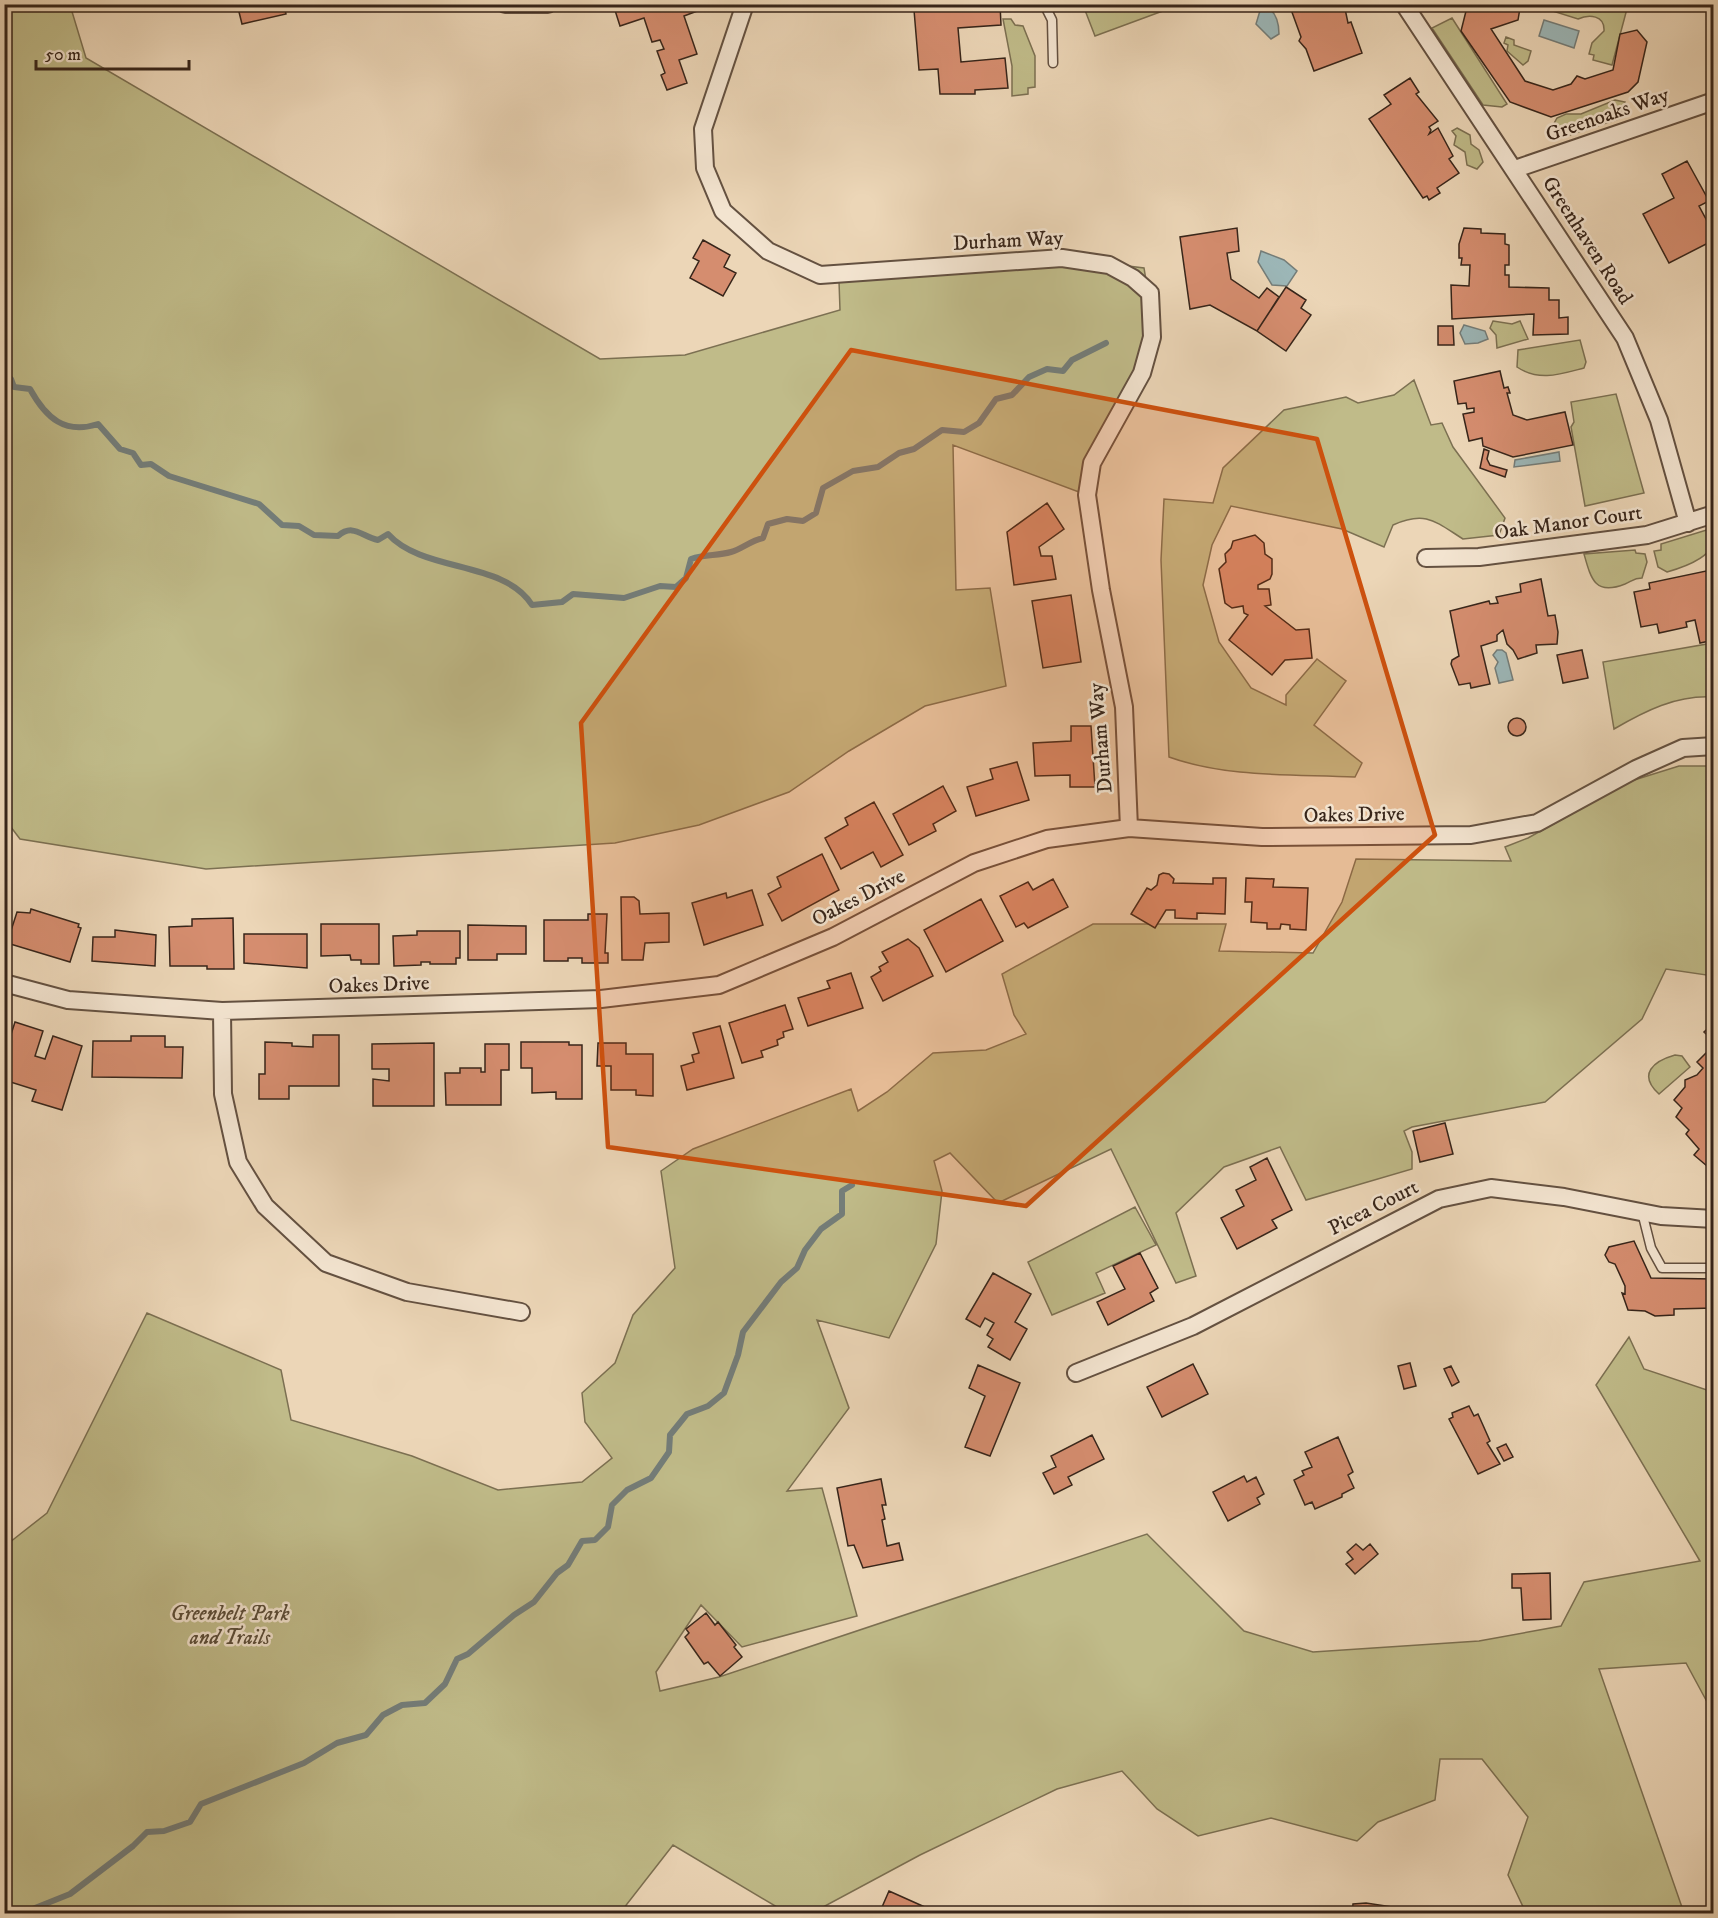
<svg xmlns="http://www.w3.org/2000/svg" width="1718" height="1918" font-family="'IM FELL DW Pica',serif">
<rect width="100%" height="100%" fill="#ecd6b7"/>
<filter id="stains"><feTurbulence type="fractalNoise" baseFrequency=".00333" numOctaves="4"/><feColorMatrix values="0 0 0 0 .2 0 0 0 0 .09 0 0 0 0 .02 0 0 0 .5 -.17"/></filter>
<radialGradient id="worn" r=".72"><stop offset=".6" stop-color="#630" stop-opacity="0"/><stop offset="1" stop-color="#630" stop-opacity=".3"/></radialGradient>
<path fill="#c0bb89" stroke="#7c7052" stroke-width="1.5" d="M1541 4 1628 5 1612 65 1593 60 1594 55 1589 54 1592 43 1604 31C1605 15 1589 14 1578 19L1540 7Z
M4 5H70L86 58 600 359 685 355 840 310 839 281 1062 258 1144 268 1151 311 1152 337 1087 495 953 445 956 590 990 588 1006 686 925 706 849 751 789 792 699 825 615 843 206 869 20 839 4 818Z
M1083 5H1179L1095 36Z
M1452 18 1507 104 1502 107 1483 105 1432 28Z
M1003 19H1011L1015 25 1023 26 1035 56V87L1028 88V94L1012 96V66Z
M1506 37 1514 40V45L1531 51 1528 61 1523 65 1507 51 1508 45 1504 43Z
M1615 100 1625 102 1619 119 1567 136 1552 127 1557 118 1566 114H1581Z
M1457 128 1470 135 1471 144 1479 150 1483 162 1477 169 1467 165 1465 152 1454 145 1456 136 1452 131Z
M1493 321 1512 324 1520 321 1528 339 1497 348 1496 335 1490 328Z
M1580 340 1586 362 1584 368C1561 374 1539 382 1517 367L1518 350Z
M1414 380 1431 425 1442 423 1453 447 1505 518 1499 535 1463 539C1436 522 1426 510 1393 525L1384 547 1342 529 1231 506 1212 545 1203 585 1219 642 1251 688 1286 705V695L1317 659 1346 681 1314 725 1362 763 1355 777C1294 774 1227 778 1169 757L1161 560 1164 499 1213 503 1223 468 1284 410 1346 397 1358 403 1394 395Z
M1616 394 1644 493 1585 506 1571 427 1574 422 1571 402Z
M1713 528C1713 533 1715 539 1713 543 1709 559 1681 568 1667 572L1658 567 1654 551 1661 550V544Z
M1635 550 1636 553 1645 554 1647 562 1642 578C1634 578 1632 581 1625 584 1595 596 1591 579 1584 554Z
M1713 643V697C1676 695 1645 711 1614 729L1603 662Z
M1679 766H1713V976L1666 969 1642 1019 1545 1102 1412 1127 1404 1131 1412 1152V1169L1306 1200 1280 1147 1224 1167 1176 1213 1196 1276 1176 1283 1111 1149 998 1203 950 1153 934 1161 942 1191 936 1244 889 1338 817 1320 849 1408 787 1491 822 1488 857 1616 742 1647 701 1605 656 1672 660 1691 719 1677 1147 1534 1244 1631 1313 1652 1479 1641 1561 1626 1584 1582 1700 1561 1596 1385 1629 1337 1644 1369 1710 1391V1489H1714L1713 1713 1686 1663 1599 1669 1684 1913H1526L1508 1875 1528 1817 1482 1759H1440L1435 1800 1378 1822 1357 1841 1271 1818 1198 1836 1157 1809 1122 1771 1057 1789 920 1855 812 1913H787L673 1845 620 1913 5 1914V1546L47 1513 147 1313 281 1370 291 1420 412 1456 498 1490 582 1482 612 1458 585 1422 582 1393 615 1363 633 1315 675 1268 661 1171 693 1149 851 1089 858 1111 887 1092 933 1053 986 1050 1026 1034 1014 1015 1002 974 1093 924H1226L1219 951 1313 953 1342 902 1356 859 1511 861 1505 847 1528 838 1631 781Z
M1675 1055 1682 1056 1690 1067 1659 1094C1637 1074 1654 1061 1675 1055Z
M1135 1207 1156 1245 1096 1273 1105 1293 1052 1315 1028 1262Z"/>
<path fill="#9cb7b8" stroke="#747d79" stroke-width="1.5" d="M1262 4C1274 9 1279 20 1279 34L1271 39 1256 24Z
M1544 20 1579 31 1574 48 1539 36Z
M1261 251 1284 260 1297 271 1287 286 1272 285 1258 262Z
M1464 325 1485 331 1488 339 1478 343 1465 344 1460 333Z
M1559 452 1560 461 1514 467 1515 460Z
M1497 650H1502L1506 653 1513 680 1499 683 1495 668 1498 662 1493 655Z"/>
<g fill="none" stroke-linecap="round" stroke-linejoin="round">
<path stroke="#747d79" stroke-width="6" d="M4 376 11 379 14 387 30 389C46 418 65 435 98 424L120 449 133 453 141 465 151 464 169 476 259 504 282 525 299 526 314 535 338 536C353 523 361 536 378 540L388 534C423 573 504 560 532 605L562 602 573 594 624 598 660 586 676 587 686 578 691 559C705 554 717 556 731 552 742 549 750 541 763 538L768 524 787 519 803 521 816 513 823 488 853 471 878 467 899 453 914 449 942 430 964 432 979 423 996 399 1012 395 1029 377 1047 369 1063 371 1072 360 1106 343
M20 1914 70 1894 133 1846 147 1832 164 1831 190 1822 201 1804 304 1763 337 1743 366 1735 383 1715 402 1705 425 1703 445 1684 457 1659 468 1654 514 1615 534 1602 557 1573 568 1565 582 1541 595 1540 608 1527 612 1505 627 1490 651 1478 669 1452 670 1435 687 1414 708 1406 724 1393 738 1355 743 1332 781 1282 797 1268 805 1250 821 1229 842 1214V1191L852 1185"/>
</g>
<path fill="#d58d6f" stroke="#37251a" stroke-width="1.5" d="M237 4H284L286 14 242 24Z
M613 4H698L700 10 684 16 697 54 679 60 687 83 667 90 661 75 665 73 657 51 664 49 660 40 652 42 644 18 620 26Z
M929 4H1000L1001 25 958 28 961 62 1005 58 1008 88 975 90V94H940L938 69 919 70 914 10 930 8Z
M1289 4H1344L1348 23 1351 22 1362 53 1314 71 1306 49 1299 41 1301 37Z
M1484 4H1516L1520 8 1518 20 1491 29 1525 81 1553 90 1571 84 1577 76 1585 79 1613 70 1620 34 1637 30 1647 42 1638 82 1628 92 1551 117 1510 102 1461 31 1466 11Z
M1410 78 1419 92 1416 94 1438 121 1429 127 1431 130 1429 134 1438 128 1453 156 1449 159 1459 173 1437 188 1440 193 1429 200 1427 196 1423 198 1369 119 1391 104 1384 95Z
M1687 161 1709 201 1699 206 1714 234V240L1669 263 1643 214 1674 198 1662 174Z
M1237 228 1239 251 1227 253 1231 279 1259 298 1267 288 1279 297 1257 331 1210 305 1190 309 1180 237Z
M1464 228 1481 229V233L1505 234V244L1509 245V265H1505V275H1509V287L1549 288V300H1559V318L1568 317V334L1533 335 1534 314 1452 319 1451 285 1469 286 1470 265H1461L1462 258H1459V244Z
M703 240 730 255 724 267 736 273 723 296 690 278 699 261 693 258Z
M1286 287 1306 300 1301 308 1311 315 1286 351 1257 331Z
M1438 326H1453L1454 345H1438Z
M1500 371 1504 388 1508 387 1510 393H1507L1513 415 1527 420 1565 412 1573 445 1513 457 1483 446 1482 438 1469 441 1463 414 1474 412V408L1467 409 1466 403 1458 404 1454 381Z
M1484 449 1489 451 1487 459 1490 465 1507 470 1505 477 1480 468Z
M1047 503 1064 529 1039 547 1041 556H1052L1056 579 1014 585 1007 532Z
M1255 535 1264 543 1265 554 1272 559V574L1270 579 1258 585V589H1269L1271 605 1265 606 1296 630 1309 629 1312 658 1285 660 1272 675 1229 640 1248 615 1244 613 1243 606 1232 608 1225 603 1219 569 1226 562 1225 554 1231 548 1233 541Z
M1706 571 1714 588V640L1700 643 1695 620 1686 622 1687 627 1659 633 1657 624 1641 627 1634 592 1650 589 1649 583Z
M1541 579 1548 616 1555 615 1558 632 1557 644 1536 645 1537 653 1518 659 1513 650 1507 644 1503 630 1497 635V641L1481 646 1490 684 1471 688 1470 683 1459 685 1451 664 1452 660 1459 656 1450 611 1489 601 1490 604 1498 603 1496 597 1521 592 1520 584Z
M1071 595 1081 662 1043 668 1032 601Z
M1582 650 1588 678 1563 683 1557 655Z
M1508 727a9 9 0 1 1 18 0a9 9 0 1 1-18 0Z
M1071 726H1091L1095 787H1070V775L1035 776 1033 743 1071 741Z
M1017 762 1029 800 976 816 967 787 993 779 990 769Z
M943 786 956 811 933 824 936 831 909 845 893 814Z
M874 802 903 855 881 867 873 852 841 869 825 838 848 825 845 818Z
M822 854 839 890 782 921 768 894 781 887 777 877Z
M1163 873 1169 874 1174 879 1173 883 1213 884V878H1226L1225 914 1197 913V919L1175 918V910H1166L1155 928 1131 914 1147 888 1151 890 1157 885 1159 875Z
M1246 878 1274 879 1273 887 1308 888 1306 930 1290 929V925L1281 924 1280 929H1267V923L1251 922 1252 902H1245Z
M1053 879 1068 907 1028 928 1024 923 1016 927 1000 896 1028 882 1033 890Z
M752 890 763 925 704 945 692 903 726 893 727 898Z
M621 897H634L639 901 640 914 669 913V942L645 943 643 960H622Z
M981 899 1003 941 946 972 924 930Z
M31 909 79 924 78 927 81 928 70 962 7 943 17 912 30 913Z
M588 914H607L605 953H608V963H582V958H568V961H544V920H588Z
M233 918 234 969H207V966H170L169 927 192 926V919Z
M321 924H379V964H361V960H351L350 955 321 956Z
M468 925 526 926V954H497V960H468Z
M115 930 156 935 155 966 92 961 93 937H115Z
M417 931H460V958H456V964H430V962H421V965L394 966 393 936 417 935Z
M244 934H307V968L244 963Z
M908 939 919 948 933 976 883 1001 871 977 881 971 879 967 888 962 882 952Z
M851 973 863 1008 808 1026 798 998 830 988 827 981Z
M785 1005 793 1029 783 1032 784 1037 777 1040 778 1045 761 1051 763 1057 742 1063 729 1023Z
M15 1022 43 1031 35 1056 45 1059 53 1036 82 1046 62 1110 32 1101 36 1090 4 1080V1067L10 1052 6 1050Z
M1714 1023V1041L1704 1032Z
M720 1026 734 1078 687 1090 681 1066 694 1062 692 1055 699 1053 693 1033Z
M313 1035H339V1086H289V1099H259V1074H265V1042L292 1043V1046L313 1047Z
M131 1036H165V1047H183L182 1078 92 1077 93 1041H131Z
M521 1042H569V1045H582V1099H556V1092L532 1093V1068H521Z
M434 1043V1106H373V1079L389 1081V1069H372V1044Z
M598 1043H626V1054H653V1096L636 1095V1090H611V1066H597Z
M485 1044H509V1070H501V1105H446L445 1073H460V1068H481V1072H485Z
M1714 1045V1172L1694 1155 1699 1149 1686 1134 1689 1130 1676 1117 1682 1108 1674 1100 1685 1087V1080L1697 1075 1703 1068 1697 1062Z
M1445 1123 1453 1154 1420 1162 1413 1131Z
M1267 1158 1292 1210 1272 1220 1277 1228 1237 1249 1221 1218 1244 1206 1236 1190 1256 1180 1250 1167Z
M1634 1241 1651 1278 1714 1279V1308L1674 1309V1315L1655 1316 1645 1311 1628 1310 1622 1293 1625 1294V1286L1615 1264 1609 1262 1605 1255 1609 1247Z
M1140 1253 1158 1288 1150 1293 1154 1301 1108 1325 1097 1302 1125 1289 1113 1266Z
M993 1273 1031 1294 1015 1322 1027 1329 1010 1360 988 1347 993 1339 987 1335 994 1323 985 1318 980 1327 966 1319Z
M1410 1363 1416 1386 1404 1389 1398 1366Z
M1193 1364 1208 1394 1162 1417 1147 1387Z
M978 1365 1020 1383 990 1456 965 1447 985 1396 969 1388Z
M1451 1366 1459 1382 1452 1386 1444 1369Z
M1469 1406 1474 1416 1478 1414 1490 1441 1487 1443 1500 1464 1478 1474 1449 1419 1453 1417 1452 1413Z
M1092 1435 1104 1459 1068 1477 1072 1485 1054 1494 1043 1473 1056 1467 1051 1456Z
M1338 1437 1353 1472 1348 1475 1354 1488 1342 1494V1497L1315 1509 1312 1502 1305 1505 1294 1480 1304 1475 1302 1471 1312 1467 1305 1452Z
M1506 1444 1513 1457 1504 1461 1497 1448Z
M1244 1476 1247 1482 1256 1477 1264 1494 1257 1498 1260 1504 1228 1521 1213 1492Z
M881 1479 886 1505H882L885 1519 882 1520 887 1546 899 1543 903 1560 863 1568 854 1545 848 1546 837 1488Z
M1356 1544 1363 1550 1370 1544 1378 1554 1355 1574 1346 1564 1353 1559 1347 1552Z
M1550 1573 1551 1619 1523 1620 1521 1588H1512V1574Z
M706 1613 715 1625 718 1622 736 1645 734 1647 742 1657 720 1676 708 1662 704 1664 685 1637 689 1633 686 1629Z
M889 1891 927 1908 925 1914H879Z
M1366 1903 1406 1909 1405 1914H1352L1353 1904Z"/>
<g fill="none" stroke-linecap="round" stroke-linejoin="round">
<defs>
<path id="lane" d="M1044 4 1052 20 1053 63
M1642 1212 1651 1248 1662 1268H1714"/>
<path id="street" d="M505 4H548
M745 4 703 129 705 168 723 211 768 251 820 275 1062 258 1109 265 1133 278 1150 293 1152 337 1142 373 1092 463 1087 495 1101 590 1124 707 1129 828
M1404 4 1625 338 1659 420 1688 523
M1515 169 1714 101
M1426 558 1479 557 1647 535 1714 514
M4 983 68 1000 222 1011 601 999 719 985 833 937 974 863 1047 839 1129 828 1262 837 1471 835 1537 823 1636 769 1683 748 1714 746
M222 1011 223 1094 238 1162 265 1206 326 1263 407 1292 521 1312
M1076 1373 1193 1326 1439 1199 1491 1188 1564 1197 1661 1216 1714 1219"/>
</defs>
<use href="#lane" stroke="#645141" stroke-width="11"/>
<use href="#street" stroke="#645141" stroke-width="20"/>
<use href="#lane" stroke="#f3e4d0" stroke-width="8"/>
<use href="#street" stroke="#f3e4d0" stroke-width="16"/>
</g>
<path fill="#cd510e" fill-opacity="0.2" stroke="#cd510e" stroke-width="4.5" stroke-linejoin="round" d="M851 350 1317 439 1435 835 1026 1206 608 1147 581 723Z"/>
<g text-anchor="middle" stroke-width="5" stroke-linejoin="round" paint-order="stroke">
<g font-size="21" fill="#37251a" stroke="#f3e4d0">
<text transform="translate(1607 114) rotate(-19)" y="7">Greenoaks Way</text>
<text transform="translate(1008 240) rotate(-3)" y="7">Durham Way</text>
<text transform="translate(1588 240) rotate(57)" y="7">Greenhaven Road</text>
<text transform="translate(1568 522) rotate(-8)" y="7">Oak Manor Court</text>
<text transform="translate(1100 738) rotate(-95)" y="7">Durham Way</text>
<text transform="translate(1354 814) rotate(-1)" y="7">Oakes Drive</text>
<text transform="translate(858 897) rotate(-27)" y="7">Oakes Drive</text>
<text transform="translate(379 984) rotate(-2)" y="7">Oakes Drive</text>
<text transform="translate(1373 1207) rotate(-27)" y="7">Picea Court</text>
</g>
<g font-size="21" font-style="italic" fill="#594a36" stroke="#f3e4d0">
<text x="230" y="1620">Greenbelt Park<tspan x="230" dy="24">and Trails</tspan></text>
</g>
</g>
<rect width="1718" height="1918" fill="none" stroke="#ecd6b7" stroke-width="24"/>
<rect x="6" y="6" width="1706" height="1906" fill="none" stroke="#37251a" stroke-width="3"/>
<rect x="12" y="12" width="1694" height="1894" fill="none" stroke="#37251a" stroke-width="1.5"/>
<path d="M36 60v9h153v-9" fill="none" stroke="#37251a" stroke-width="3"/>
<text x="45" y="60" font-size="18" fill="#37251a" stroke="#f3e4d0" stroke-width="4.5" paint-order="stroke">50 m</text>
<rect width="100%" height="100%" filter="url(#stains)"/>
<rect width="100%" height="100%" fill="url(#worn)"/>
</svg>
